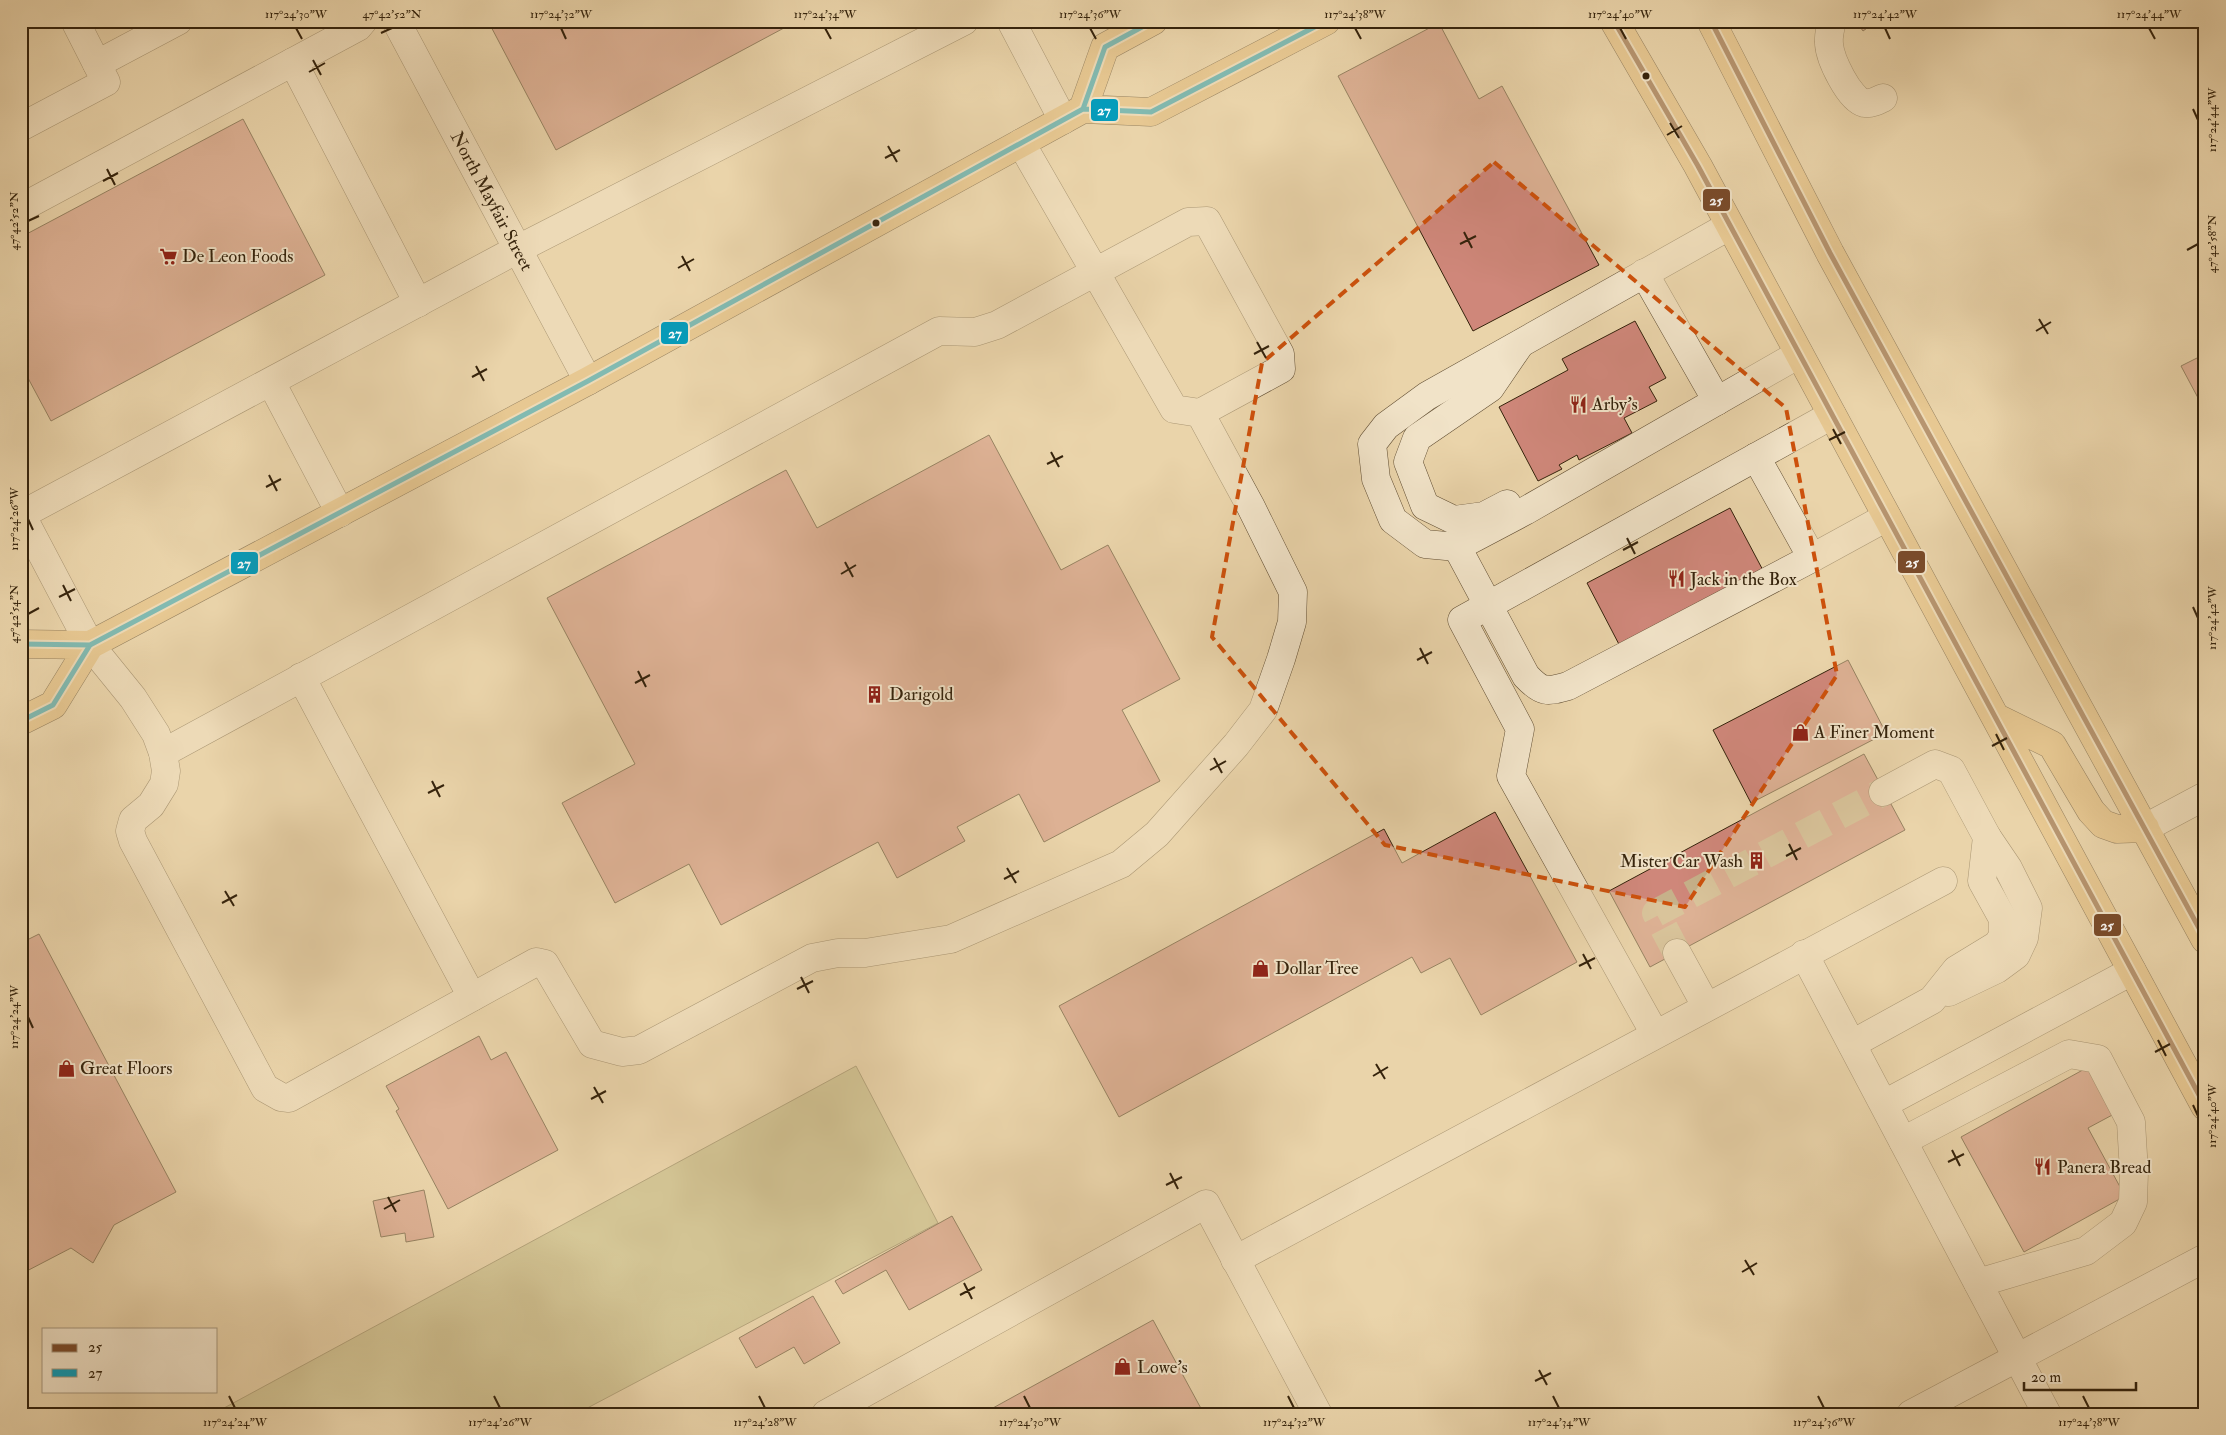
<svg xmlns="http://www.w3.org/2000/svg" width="2226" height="1435" font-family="'IM FELL Double Pica',serif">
<rect width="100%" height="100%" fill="#ead4aa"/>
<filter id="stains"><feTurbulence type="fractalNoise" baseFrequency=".004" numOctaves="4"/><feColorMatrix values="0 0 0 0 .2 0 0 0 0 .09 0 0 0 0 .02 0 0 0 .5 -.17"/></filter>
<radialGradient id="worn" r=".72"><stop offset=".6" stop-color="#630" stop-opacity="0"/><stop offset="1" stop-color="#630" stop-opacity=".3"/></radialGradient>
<path fill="#bebb84" stroke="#7a6f48" d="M856 1066 938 1223 576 1414H213Z"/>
<path fill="#cf877a" stroke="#35230c" d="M488 21H797L556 150Z
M1856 21H1877L1863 31Z
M1439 23 1479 99 1502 86 1599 265 1473 331 1338 76Z
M243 119 325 275 51 421 21 365V237Z
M1635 321 1666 378 1649 387 1657 401 1624 418 1632 433 1579 460 1577 455 1559 465 1562 469 1538 481 1499 407 1568 370 1562 359Z
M2205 354V411L2181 366Z
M989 435 1061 570 1108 545 1180 679 1122 710 1160 781 1044 842 1019 794 957 827 965 841 897 878 878 842 721 925 689 864 615 903 562 803 635 764 547 598 786 470 817 528Z
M1730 508 1766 576 1623 652 1587 583Z
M1848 660 1886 733 1751 803 1713 730Z
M1864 754 1905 830 1650 967 1609 891Z
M1495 812 1577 962 1481 1015 1450 958 1421 973 1412 957 1119 1117 1059 1006 1384 829 1402 863Z
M39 934 176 1192 114 1225 93 1263 71 1248 21 1274V943Z
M479 1036 491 1060 506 1052 558 1150 448 1209 396 1111 399 1109 386 1086Z
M2090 1066 2116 1113 2088 1128 2125 1196 2024 1252 1961 1137Z
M424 1190 434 1237 406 1242 405 1233 381 1237 373 1201Z
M952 1216 982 1270 909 1310 886 1270 843 1294 835 1281Z
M813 1296 840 1343 804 1364 794 1347 756 1368 739 1338Z
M1153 1320 1204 1414H982Z"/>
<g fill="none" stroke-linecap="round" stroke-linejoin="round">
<path stroke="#c6b18a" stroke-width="28" stroke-dasharray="28 14" stroke-linecap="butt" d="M1677 953 1656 913 1883 792"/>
<defs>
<g id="minor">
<path id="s1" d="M396 21 588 381"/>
<path d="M1011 21 1063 120"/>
<path d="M1832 21C1830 29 1828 37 1829 44 1830 59 1849 99 1864 103 1871 104 1877 101 1883 98"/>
<path d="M293 62 418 303"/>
<path d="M97 64 178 21"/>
<path d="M21 127 106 82 75 21"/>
<path d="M21 208 358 27 363 21"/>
<path d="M1729 226 1427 396 1386 426 1372 444 1376 479 1393 520 1425 544 1457 547 1525 511 1799 354"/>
<path d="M1644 273 1717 401"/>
<path d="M271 382 340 513"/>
<path d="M1756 457 1812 558 1887 517"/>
<path d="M1507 504 1484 516 1454 520 1425 506 1408 462 1417 438 1490 388 1518 347"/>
<path d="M21 514 90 645 133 698 156 734 163 753 166 771 164 784 151 805 133 820 130 831 133 841 265 1088 281 1097 289 1098 536 962 545 964 592 1044 622 1052 639 1050 812 958 838 953H865L951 939 1121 864 1157 834 1236 745 1263 710 1281 659 1292 622 1293 592 1251 507 1200 413"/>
<path d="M21 515 518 249 964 21"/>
<path d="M1457 547 1526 676C1542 693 1547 692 1568 686L1812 558"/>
<path d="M301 677 472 997"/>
<path d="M163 753 939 331 975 332 997 325 1188 222 1207 221 1280 354 1281 369 1200 413 1174 409C1123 320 1072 231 1021 143"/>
<path d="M2145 828 2205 796"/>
<path d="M1677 953 1706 1006"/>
<path d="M1804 954 2047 1414"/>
<path d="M1949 992 1997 969 2016 955 2024 938 2028 908 2008 868 1987 837"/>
<path d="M1655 1034 1511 776 1520 729 1462 620 1832 415"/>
<path d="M1852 1044 1932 1000 1956 970 1997 945 2003 936V919L1982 881 1987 837 1951 770 1935 764 1883 792"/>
<path d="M1884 1104 2132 971"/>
<path d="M1903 1141 2069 1054 2098 1059 2131 1122 2134 1172 2133 1202 2123 1223 2086 1251 1978 1283"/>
<path d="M1235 1260 1943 881"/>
<path d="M826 1414 1206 1204 1318 1414"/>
<path d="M1911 1414 2205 1258"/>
</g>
<path id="major" d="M1614 21 1698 166 2205 1106
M1711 21 1830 253 2205 939
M1083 109 1105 47 1153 21
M21 644 90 645 588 381 1083 109 1151 112 1326 21
M1997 718 2052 745 2091 811 2103 824 2117 829 2145 828
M21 721 53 705 90 645"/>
</defs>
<use href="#minor" stroke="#624f34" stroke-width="29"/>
<use href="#major" stroke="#35230c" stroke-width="29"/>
<use href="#minor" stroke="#f1e3c8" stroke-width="28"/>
<use href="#major" stroke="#e5ba75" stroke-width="28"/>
<defs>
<path id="bus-1" d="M1614 21 1698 166 2205 1106
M1711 21 1830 253 2205 939"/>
<path id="bus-2" d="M1083 109 1105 47 1153 21
M21 644 90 645 588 381 1083 109 1151 112 1326 21
M21 721 53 705 90 645"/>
</defs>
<use href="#bus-1" stroke="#f1e3c8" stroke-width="9"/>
<use href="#bus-2" stroke="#f1e3c8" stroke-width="9"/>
<use href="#bus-1" stroke="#7a4b2a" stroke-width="5"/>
<use href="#bus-2" stroke="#059cbb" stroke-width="5"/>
</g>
<path d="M0 0H2226V1435H0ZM1494 162 1786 408 1837 675 1685 907 1385 845 1212 637 1262 363Z" fill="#ead4aa" fill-opacity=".55" fill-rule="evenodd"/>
<path fill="none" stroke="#cd510c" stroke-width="4" stroke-dasharray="10 6" stroke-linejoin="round" d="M1494 162 1786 408 1837 675 1685 907 1385 845 1212 637 1262 363Z"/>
<path fill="none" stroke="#35230c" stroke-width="2" d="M296 28 302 39M561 28 566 39M825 28 831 39M1090 28 1096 39M1355 28 1361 39M1620 28 1626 39M1885 28 1890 39M2149 28 2155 39M381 33 392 28M313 60 321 75M309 72 325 63M2193 109 2198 120M1670 123 1679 138M1667 135 1682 126M888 146 897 162M885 158 900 150M107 169 115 185M103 181 118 173M28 221 39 216M1464 232 1472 248M1460 244 1476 236M2187 250 2198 244M682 256 690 271M678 268 694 259M2039 319 2048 334M2036 331 2051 322M1257 342 1266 358M1254 354 1269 346M476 366 484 381M472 377 487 369M1833 429 1841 444M1829 440 1845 432M1051 452 1059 467M1047 464 1063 456M269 475 277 491M266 487 281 479M28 519 33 530M1627 538 1635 554M1623 550 1638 542M845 562 853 577M841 574 856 565M63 585 71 601M59 597 75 589M2193 607 2198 618M28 614 39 608M1420 648 1428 664M1417 660 1432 652M638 671 646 687M635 683 650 675M1996 734 2004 750M1992 746 2007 738M1214 758 1222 773M1210 770 1226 761M432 781 440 797M428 793 444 785M1789 844 1797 860M1786 856 1801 848M1007 868 1016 883M1004 879 1019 871M225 891 234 906M222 903 237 895M1583 954 1591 969M1579 966 1595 958M801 977 809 993M797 989 813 981M28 1017 33 1028M2158 1040 2166 1056M2155 1052 2170 1044M1376 1064 1385 1079M1373 1076 1388 1067M594 1087 603 1103M591 1099 606 1091M2193 1105 2198 1116M1952 1150 1960 1166M1948 1162 1964 1154M1170 1173 1178 1189M1166 1185 1182 1177M388 1197 396 1212M384 1209 400 1200M1745 1260 1754 1275M1742 1272 1757 1263M964 1283 972 1299M960 1295 975 1287M1539 1370 1547 1385M1535 1381 1551 1373M229 1396 235 1408M494 1396 500 1408M759 1396 765 1408M1024 1396 1030 1408M1288 1396 1294 1408M1553 1396 1559 1408M1818 1396 1824 1408M2083 1396 2089 1408"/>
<defs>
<symbol id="supermarket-bare" viewBox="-9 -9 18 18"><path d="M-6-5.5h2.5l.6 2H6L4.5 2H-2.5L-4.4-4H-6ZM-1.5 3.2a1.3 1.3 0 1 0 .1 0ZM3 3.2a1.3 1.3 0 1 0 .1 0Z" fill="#8f2418" stroke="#f1e3c8" stroke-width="2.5" paint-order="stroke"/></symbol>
<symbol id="restaurant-bare" viewBox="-9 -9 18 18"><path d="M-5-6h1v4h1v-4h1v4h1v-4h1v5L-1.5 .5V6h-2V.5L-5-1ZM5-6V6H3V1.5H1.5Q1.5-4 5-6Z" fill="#8f2418" stroke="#f1e3c8" stroke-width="2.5" paint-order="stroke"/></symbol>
<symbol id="building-bare" viewBox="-9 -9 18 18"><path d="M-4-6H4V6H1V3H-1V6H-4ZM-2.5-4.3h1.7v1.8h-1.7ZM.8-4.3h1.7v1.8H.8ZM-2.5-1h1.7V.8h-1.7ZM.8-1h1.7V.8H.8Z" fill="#8f2418" stroke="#f1e3c8" stroke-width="2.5" paint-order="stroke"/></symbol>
<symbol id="shop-bare" viewBox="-9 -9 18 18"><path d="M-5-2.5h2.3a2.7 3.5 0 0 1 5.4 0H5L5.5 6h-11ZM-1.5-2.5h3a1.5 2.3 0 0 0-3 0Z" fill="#8f2418" stroke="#f1e3c8" stroke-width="2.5" paint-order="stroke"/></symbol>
</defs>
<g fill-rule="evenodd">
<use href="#supermarket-bare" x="156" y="244" width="25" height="25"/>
<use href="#restaurant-bare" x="1566" y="392" width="25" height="25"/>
<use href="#restaurant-bare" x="1664" y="566" width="25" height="25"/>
<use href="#building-bare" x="862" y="682" width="25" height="25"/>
<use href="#shop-bare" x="1788" y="720" width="25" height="25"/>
<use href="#building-bare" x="1744" y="848" width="25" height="25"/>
<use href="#shop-bare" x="1248" y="956" width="25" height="25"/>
<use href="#shop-bare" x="54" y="1056" width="25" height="25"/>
<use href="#restaurant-bare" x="2030" y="1154" width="25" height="25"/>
<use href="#shop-bare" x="1110" y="1354" width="25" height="25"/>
</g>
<g fill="#35230c" stroke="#f1e3c8" stroke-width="2">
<circle cx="1646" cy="76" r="4.5"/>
<circle cx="876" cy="223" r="4.5"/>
</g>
<g text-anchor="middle" stroke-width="4" stroke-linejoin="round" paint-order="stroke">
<g font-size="18" fill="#35230c" stroke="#f1e3c8">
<text dy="6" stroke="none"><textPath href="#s1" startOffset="204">North Mayfair Street</textPath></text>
</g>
<g font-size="18" fill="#35230c" stroke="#f1e3c8" text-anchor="start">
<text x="182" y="262">De Leon Foods</text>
<text x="1592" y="410">Arby's</text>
<text x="1690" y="585">Jack in the Box</text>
<text x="889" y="700">Darigold</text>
<text x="1814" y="738">A Finer Moment</text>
<text x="1743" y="867" text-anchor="end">Mister Car Wash</text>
<text x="1275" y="974">Dollar Tree</text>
<text x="80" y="1074">Great Floors</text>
<text x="2057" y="1173">Panera Bread</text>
<text x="1137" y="1373">Lowe's</text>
</g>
</g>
<g stroke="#f1e3c8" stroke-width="2">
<rect x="1090" y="98" width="29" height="24" rx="5" fill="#059cbb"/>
<rect x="1702" y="188" width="29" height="24" rx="5" fill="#7a4b2a"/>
<rect x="660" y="321" width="29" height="24" rx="5" fill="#059cbb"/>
<rect x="1897" y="550" width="29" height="24" rx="5" fill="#7a4b2a"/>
<rect x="230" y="551" width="29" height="24" rx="5" fill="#059cbb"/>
<rect x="2093" y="913" width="29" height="24" rx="5" fill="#7a4b2a"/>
</g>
<g font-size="14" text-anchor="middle" font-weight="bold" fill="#fff">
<text x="1104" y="115">27</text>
<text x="1716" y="205">25</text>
<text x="675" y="338">27</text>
<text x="1912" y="567">25</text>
<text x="244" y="568">27</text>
<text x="2107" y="930">25</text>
</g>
<rect width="2226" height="1435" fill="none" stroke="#ead4aa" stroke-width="55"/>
<rect x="42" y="1328" width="175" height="65" fill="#f1e3c8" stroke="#a6967d"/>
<rect x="52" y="1344" width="25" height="8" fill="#7a4b2a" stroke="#a6967d"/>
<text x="88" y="1352" font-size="15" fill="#35230c">25</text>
<rect x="52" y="1369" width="25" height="8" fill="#059cbb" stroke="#a6967d"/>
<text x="88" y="1378" font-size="15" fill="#35230c">27</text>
<path d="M2024 1382v8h112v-8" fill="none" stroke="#35230c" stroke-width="2.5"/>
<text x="2031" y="1382" font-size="15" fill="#35230c" stroke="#f1e3c8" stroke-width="4" paint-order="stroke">20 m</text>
<rect x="28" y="28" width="2170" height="1380" fill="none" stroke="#35230c" stroke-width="2"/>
<g font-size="12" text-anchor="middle" fill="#35230c">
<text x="296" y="18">117°24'30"W</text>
<text x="392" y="18">47°42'52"N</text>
<text x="561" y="18">117°24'32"W</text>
<text x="825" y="18">117°24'34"W</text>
<text x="1090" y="18">117°24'36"W</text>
<text x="1355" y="18">117°24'38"W</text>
<text x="1620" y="18">117°24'40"W</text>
<text x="1885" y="18">117°24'42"W</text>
<text x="2149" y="18">117°24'44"W</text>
<text transform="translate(2212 120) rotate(-90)" y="4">117°24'44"W</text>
<text transform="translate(14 221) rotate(-90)" y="4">47°42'52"N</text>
<text transform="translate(2212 244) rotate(-90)" y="4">47°42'58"N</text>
<text transform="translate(14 519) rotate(-90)" y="4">117°24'26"W</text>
<text transform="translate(14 614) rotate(-90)" y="4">47°42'54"N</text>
<text transform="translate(2212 618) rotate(-90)" y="4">117°24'42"W</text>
<text transform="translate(14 1017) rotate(-90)" y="4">117°24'24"W</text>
<text transform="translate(2212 1116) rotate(-90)" y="4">117°24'40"W</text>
<text x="235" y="1426">117°24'24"W</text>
<text x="500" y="1426">117°24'26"W</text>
<text x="765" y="1426">117°24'28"W</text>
<text x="1030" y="1426">117°24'30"W</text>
<text x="1294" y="1426">117°24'32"W</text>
<text x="1559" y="1426">117°24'34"W</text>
<text x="1824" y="1426">117°24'36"W</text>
<text x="2089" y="1426">117°24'38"W</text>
</g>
<rect width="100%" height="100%" filter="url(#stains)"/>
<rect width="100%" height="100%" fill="url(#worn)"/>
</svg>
